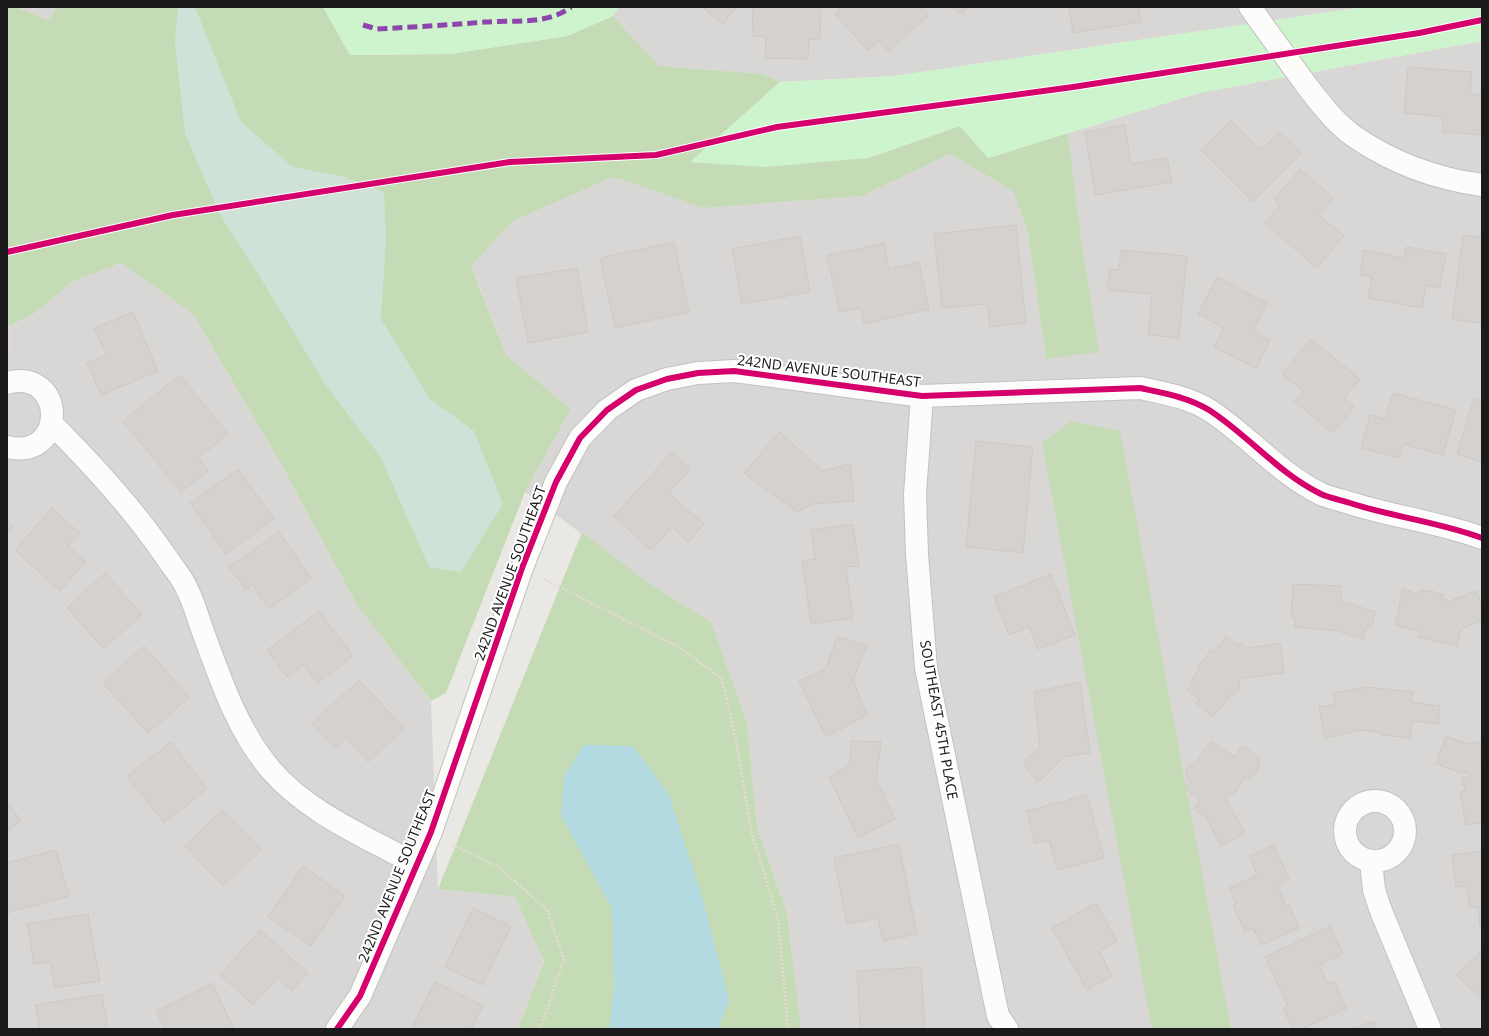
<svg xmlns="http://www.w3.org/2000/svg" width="1489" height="1036" font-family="'Noto Sans',sans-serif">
<rect width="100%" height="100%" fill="#eae8e4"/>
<path fill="#d9d7d5" d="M16 7H57L49 20Z
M323 7H1363L894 76 780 82 763 74 659 66 613 16Z
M1482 41V1029H1231L1146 991 1152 1029H801L787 913 757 827 747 723 711 622 647 582 525 492 571 409 506 355 471 265 513 221 613 177 704 208 862 196 950 154 1013 191 1028 234 1046 359 1098 351 1081 237 1068 133 1199 93Z
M121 263 193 314 281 464 357 605 431 701 438 889 515 897 544 960 518 1029H7V327L34 314 72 282Z"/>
<path fill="#c5dbb6" d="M7 7H16L49 20 57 7H323L350 55 451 54 567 36 613 16 659 66 763 74 780 82 691 162 868 158 960 126 988 158 1068 133 1081 237 1099 352 1046 359 1028 234 1013 191 950 154 862 196 704 208 613 177 513 221 471 266 506 355 571 409 525 492 446 693 431 701 357 605 281 464 193 314 121 263 72 282 34 314 7 327Z
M1071 421 1120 431 1231 1029H1152L1042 443Z
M582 532 647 582 711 622 747 723 757 827 787 913 801 1029H518L544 961 515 897 438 889Z"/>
<path fill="#d0e2d7" d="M178 7H195L241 122 293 167 344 177 384 192 386 239 381 319 430 399 474 431 503 504 461 572 429 567 380 456 325 384 257 272 220 215 185 133 175 43Z"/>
<path fill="#cef4cd" d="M323 7H619L613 16 567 36 451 54 350 55Z
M1363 7H1482V41L1199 93 988 158 960 126 868 158 765 167 690 162 780 82 894 76Z"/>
<path fill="#b3d9e1" d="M584 745 633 746 669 795 703 900 729 1000 718 1029H609L614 986 612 908 561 816 564 776Z"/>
<path fill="#d5d1ce" stroke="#cec9c5" d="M702 7H737L723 24Z
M753 7H821L820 40 809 39 808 59 765 58 766 37 752 36Z
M842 7H922L929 15 888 51 879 41 868 51 835 13Z
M951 7H967L963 14Z
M1069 7H1139L1141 22 1073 33Z
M1408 67 1472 72 1470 94 1482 95V135L1442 132 1443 117 1404 113Z
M1231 120 1261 150 1279 132 1301 153 1253 202 1201 150Z
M1125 125 1131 164 1167 158 1172 182 1095 195 1085 132Z
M1300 169 1333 198 1319 215 1344 236 1317 268 1265 223 1280 205 1274 199Z
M1016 225 1026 323 990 327 987 304 942 308 934 234Z
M1463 235 1482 237V323L1452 319Z
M800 236 810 292 742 304 732 249Z
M674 242 689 312 615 328 600 258Z
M884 243 889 269 919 262 929 309 864 324 861 308 840 312 827 256Z
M1406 247 1446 254 1440 288 1426 285 1422 308 1368 298 1372 277 1360 275 1364 250 1404 258Z
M1121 250 1187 256 1179 338 1148 335 1152 294 1107 290 1110 269 1119 270Z
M577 268 588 332 528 343 516 278Z
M1217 277 1268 303 1253 331 1270 340 1256 368 1214 347 1224 328 1198 314Z
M133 312 158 371 101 395 87 363 106 355 94 328Z
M1311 339 1360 379 1344 398 1354 407 1333 433 1294 401 1303 391 1282 374Z
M180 375 228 434 198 458 208 471 181 492 123 421Z
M1393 393 1456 410 1443 455 1403 444 1399 458 1361 448 1370 415 1385 419Z
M1474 398 1482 401V462L1457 454Z
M779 432 823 471 850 464 854 501 811 504 797 512 744 473Z
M976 441 1033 447 1023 553 966 547Z
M672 452 690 469 669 493 704 524 688 542 672 527 651 550 614 516Z
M238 469 274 519 226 554 190 503Z
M52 508 80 533 68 546 86 562 60 591 15 550Z
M7 521 13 527 7 534Z
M853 524 859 566 846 567 853 618 811 624 802 561 815 559 811 530Z
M279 532 311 578 269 609 252 585 246 590 229 567Z
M105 573 142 614 104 649 67 608Z
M1051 574 1075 635 1038 649 1029 627 1009 635 994 597Z
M1293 584 1341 586V602L1347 603 1376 612 1371 627 1367 625 1363 639 1338 631 1294 627 1295 617H1291Z
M1403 589 1418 594 1420 590 1429 592V590L1443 595 1442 599 1450 601 1476 591 1482 605V620L1461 629 1457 646 1419 637 1421 632 1395 625Z
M319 611 353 656 317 683 304 665 287 677 267 650Z
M1226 636 1238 645 1240 643 1247 648 1280 643 1284 673 1243 678 1239 683 1240 689 1236 694 1231 695 1213 717 1196 703 1199 699 1187 690 1193 682 1191 681 1200 668 1198 666 1212 649 1215 651Z
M837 637 867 645 853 680 867 715 826 737 799 681 826 668Z
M144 646 189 697 148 733 103 683Z
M359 680 404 728 368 762 345 738 336 748 312 723Z
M1080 682 1090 753 1064 757 1038 783 1023 762 1040 748 1034 692Z
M1367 687 1413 692 1411 702 1440 706 1438 724 1412 721 1410 738 1382 735V733L1362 730 1325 738 1319 707 1335 704 1333 693Z
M1446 736 1469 744 1481 741 1482 823 1466 825 1460 792 1465 791 1462 778 1469 777 1468 772 1463 773 1436 764Z
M851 741 881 742 876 780 895 819 858 838 829 777 850 765Z
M1211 741 1235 757 1242 746 1261 759 1258 763 1259 767 1254 775 1248 778 1245 777 1235 792 1225 797 1245 833 1221 846 1205 816 1194 809 1200 800 1185 789 1191 781 1187 777 1185 772 1189 765 1195 764Z
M171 742 207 789 164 823 127 776Z
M1087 795 1104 858 1057 870 1049 840 1035 843 1027 811Z
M7 803 21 820 7 832Z
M222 810 261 849 223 886 185 846Z
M899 844 917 934 883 941 878 918 847 924 834 858Z
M1274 845 1289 879 1277 885 1286 906 1289 905 1299 928 1261 945 1253 928 1245 932 1233 905 1236 903 1229 888 1257 875 1249 856Z
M56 850 69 896 7 913V863Z
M1482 851V926H1480L1478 907 1470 908 1467 886 1456 887 1452 855Z
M303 866 345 896 311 946 268 917Z
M1096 903 1117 941 1099 951 1112 976 1087 990 1052 928Z
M473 908 511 926 483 985 445 967Z
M88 914 100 981 55 988 50 962 34 964 27 924Z
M1330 926 1343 954 1319 965 1328 984 1334 981 1347 1008 1302 1029H1293L1283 1008 1288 1006 1265 957Z
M260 930 308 973 292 991 278 978 253 1005 220 975Z
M1482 950V999L1456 975 1469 961 1471 962Z
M921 967 925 1029H860L857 971Z
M435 982 483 1006 471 1029H411Z
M212 983 234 1029H165L156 1011Z
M102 994 108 1029H40L35 1005Z
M1374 1021 1377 1029H1350Z"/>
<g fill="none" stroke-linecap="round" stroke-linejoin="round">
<defs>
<path id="street" d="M1250 7C1269 34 1288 60 1307 86 1321 104 1336 124 1355 137 1393 163 1437 179 1482 185
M7 383C66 367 68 461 7 447
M922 396 915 494 917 554 926 668 998 1016 1007 1029
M52 424C93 465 133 508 166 557 172 566 181 576 186 587 193 600 197 615 202 629 220 678 237 730 271 770 309 814 367 837 417 865
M1345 831a30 30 0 1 1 60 0a30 30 0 1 1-60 0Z
M1371 861 1374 890 1381 911 1430 1029
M337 1029 360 996 431 832 522 568 556 482 580 438 607 410 636 390 667 379 698 373 734 371 922 396 1140 388C1163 393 1188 397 1209 410 1248 435 1278 473 1321 494 1330 498 1340 500 1350 503 1393 517 1439 522 1482 538"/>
</defs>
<use href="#street" stroke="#c2c2c0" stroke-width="24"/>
<path stroke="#ead8d6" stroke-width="2.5" stroke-dasharray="2 2" stroke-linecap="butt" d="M7 318 10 332 9 357
M544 579 679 647 722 679 737 746 751 831 778 918 788 1029
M452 845 499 867 547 910 564 959 540 1029"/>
<use href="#street" stroke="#fcfcfb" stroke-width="22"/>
<path stroke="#8e44ad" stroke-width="5" stroke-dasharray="10 5" stroke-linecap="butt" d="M363 25 377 29C413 27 449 25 485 22 513 20 548 25 571 7"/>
<defs>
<path id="cycleway" d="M7 252 173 215 510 162 656 155 777 127 1073 87 1419 33 1482 20
M337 1029 360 996 431 832 522 568 556 482 580 438 607 410 636 390 667 379 698 373 734 371 922 396 1140 388C1163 393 1188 397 1209 410 1248 435 1278 473 1321 494 1330 498 1340 500 1350 503 1393 517 1439 522 1482 538"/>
</defs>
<use href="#cycleway" stroke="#fff" stroke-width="8"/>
<use href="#cycleway" stroke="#d6006c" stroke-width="6"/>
</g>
<g text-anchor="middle" stroke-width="4" stroke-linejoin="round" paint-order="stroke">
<g font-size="14" fill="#1b1b1b" stroke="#fff">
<text transform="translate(829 371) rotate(7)" y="5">242ND AVENUE SOUTHEAST</text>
<text transform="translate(510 573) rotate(-70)" y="5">242ND AVENUE SOUTHEAST</text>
<text transform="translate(939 720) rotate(80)" y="5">SOUTHEAST 45TH PLACE</text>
<text transform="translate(397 876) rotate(-68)" y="5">242ND AVENUE SOUTHEAST</text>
</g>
</g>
<rect width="1489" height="1036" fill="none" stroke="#1b1b1b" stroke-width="16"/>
</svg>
